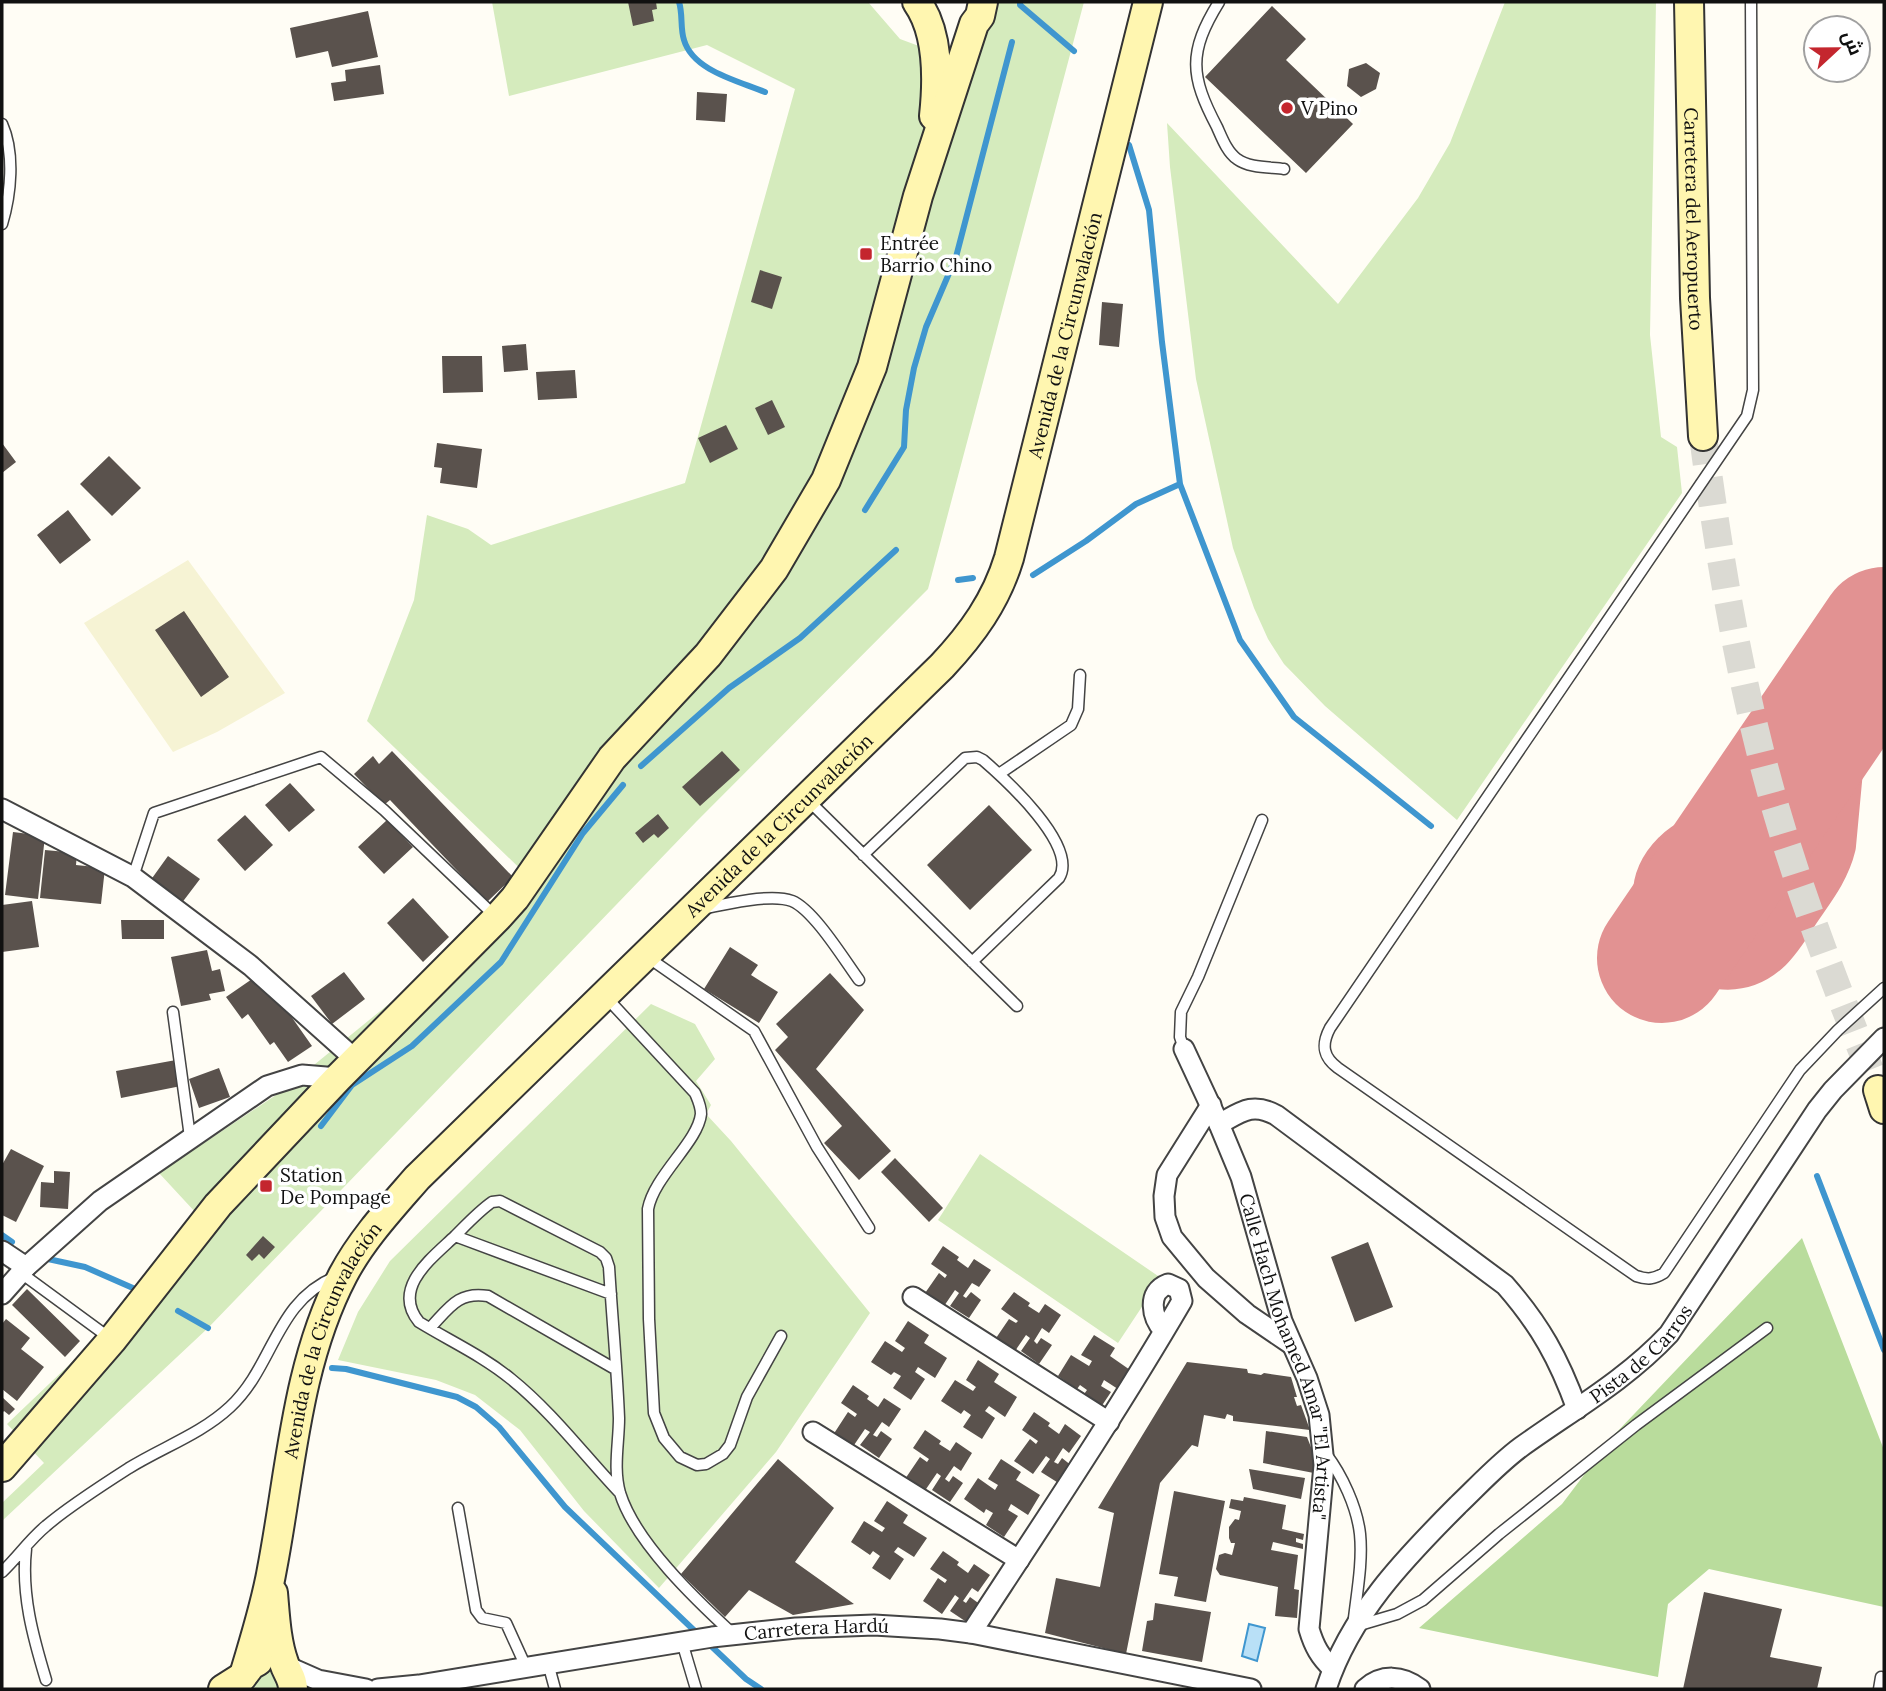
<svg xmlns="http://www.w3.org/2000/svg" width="1886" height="1691" font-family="Lora,Cairo,serif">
<rect width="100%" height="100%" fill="#fffdf5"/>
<path fill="#f6f3d4" d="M188 560 285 693 217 732 173 752 84 623Z"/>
<path fill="#d5ebbd" d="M492 2H868L900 39 973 66 989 2H1084L928 589 696 822 208 1328 2 1521V1503L44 1463 7 1424 133 1304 209 1227 159 1173 282 1091 395 999 501 925 539 887 367 721 414 600 427 515 468 529 491 545 685 483 795 89 707 45 509 96Z
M1505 2H1656L1650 335 1661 437 1677 447 1682 493 1457 820 1325 706 1284 664 1268 639 1254 608 1233 548 1196 379 1170 167 1167 123 1338 304 1418 198 1450 143Z
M651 1004 695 1024 715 1059 696 1081 711 1105 706 1114 731 1141 870 1313 776 1452 659 1588 584 1511 520 1430 475 1395 436 1380 338 1360 358 1312 390 1261Z
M980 1154 1161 1278 1118 1343 938 1220Z
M266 1668H272L287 1689H250V1683Z"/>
<path fill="#b9dc9c" d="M1802 1238 1884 1450V1607L1709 1569 1668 1604 1658 1677 1419 1628 1562 1504 1615 1434Z"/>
<path fill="#b9e0f7" stroke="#3f96cf" stroke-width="2" d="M1249 1624 1265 1628 1257 1661 1242 1656Z"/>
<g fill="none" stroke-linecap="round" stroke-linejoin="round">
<path stroke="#3f96cf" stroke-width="6" d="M679 2C683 14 680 28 684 40 693 71 739 81 765 92
M1020 2V5L1074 51
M1129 145 1149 210 1162 342 1180 484 1240 640 1294 717 1431 826
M865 510 904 447 906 410 914 368 926 327 956 257 1012 42
M1033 575 1086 541 1136 504 1180 484
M958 580 973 578
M641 766 729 688 800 638 896 550
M321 1126 352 1085 412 1046 501 962 583 833 623 785
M1817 1176 1884 1350
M2 1235 12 1242
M48 1259 85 1267 142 1292
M178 1311 208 1328
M332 1368 346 1369 457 1397 476 1407 499 1427 565 1507 700 1636
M708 1643 746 1679 761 1689"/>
<path stroke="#e29292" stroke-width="52" d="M1758 818C1734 837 1699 833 1677 856 1620 913 1709 998 1765 949 1776 939 1786 923 1794 910 1808 889 1824 870 1830 845L1843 706 1877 643"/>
<path stroke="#e29292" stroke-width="130" d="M1662 958 1884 632"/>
</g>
<path fill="#5a524d" d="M628 2H656L657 9 652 10 654 21 633 26Z
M1272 6 1306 39 1286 60 1353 124 1306 173 1205 77Z
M368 11 378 57 332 67 328 51 296 58 290 28Z
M1366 63 1380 73 1376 89 1361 97 1347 86 1349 69Z
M380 65 384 94 334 101 331 83 346 81 345 70Z
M697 92 727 94 725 122 696 120Z
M760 270 782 277 772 309 751 302Z
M1102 302 1123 304 1119 347 1099 345Z
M526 344 528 370 504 372 502 346Z
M442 356H482L483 392 443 393Z
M575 370 577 398 538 400 536 372Z
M772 400 785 427 768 435 755 408Z
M726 425 738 449 710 463 698 438Z
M2 443 16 462 2 473Z
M437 443 482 449 477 488 440 483 442 468 434 467Z
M109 456 141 488 112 516 80 484Z
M68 510 91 540 60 564 37 535Z
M184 611 229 677 201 697 155 630Z
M392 751 513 877 487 902 390 800 384 805 354 774 373 756 379 764Z
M722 751 740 770 700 806 682 787Z
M290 783 315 810 289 832 265 805Z
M989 805 1032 850 970 910 927 865Z
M658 814 669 828 658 838 654 834 643 843 635 833Z
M245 815 273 845 245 871 217 840Z
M387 820 413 847 384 874 358 847Z
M13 832 45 836 38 899 5 895Z
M45 850 77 853 76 865 105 868 101 904 40 898Z
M168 856 200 879 181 904 150 881Z
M413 898 449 937 423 962 387 923Z
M32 901 39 947 2 952V905Z
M121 920H164V939H122Z
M730 947 758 965 751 975 778 992 759 1023 704 989Z
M207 950 212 971 220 969 225 991 209 994 211 1000 181 1006 171 957Z
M344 972 365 999 332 1024 311 996Z
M830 973 864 1010 816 1069 891 1151 859 1180 824 1143 842 1126 775 1050 788 1037 776 1024Z
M255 977 268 996 274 992 312 1046 288 1062 274 1042 270 1045 248 1014 242 1019 226 997Z
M176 1060 181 1086 121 1098 116 1071Z
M219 1068 230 1097 199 1108 189 1079Z
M11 1149 44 1166 16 1222 2 1215V1165Z
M895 1158 943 1208 929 1222 881 1172Z
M54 1171 70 1172 68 1209 40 1207 41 1182 54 1183Z
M263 1236 275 1247 264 1259 259 1254 252 1261 246 1255Z
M1368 1242 1393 1307 1355 1322 1331 1257Z
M943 1246 959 1257 957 1260 968 1268 974 1259 991 1270 979 1287 972 1283 963 1296 966 1298 971 1292 981 1300 969 1318 950 1306 959 1293 955 1290 942 1309 923 1296 939 1273 945 1278 947 1275 931 1264Z
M27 1289 80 1341 65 1357 12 1305Z
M1014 1292 1030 1303 1028 1306 1039 1313 1045 1304 1061 1315 1049 1333 1042 1328 1034 1341 1037 1344 1041 1338 1052 1345 1039 1364 1021 1351 1030 1338 1026 1335 1013 1354 994 1341 1009 1319 1016 1323 1018 1321 1001 1309Z
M6 1319 30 1338 21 1349 44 1367 17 1401 2 1389V1324Z
M908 1321 929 1335 924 1343 947 1358 935 1378 918 1367 915 1372 925 1379 911 1400 893 1388 901 1376 894 1372 891 1375 871 1362 885 1341 902 1352 905 1348 895 1341Z
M1094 1335 1115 1348 1110 1356 1133 1372 1121 1391 1104 1380 1101 1386 1111 1392 1097 1413 1079 1401 1087 1390 1080 1385 1077 1389 1058 1376 1071 1355 1089 1366 1092 1361 1081 1355Z
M978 1360 999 1374 994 1382 1017 1397 1005 1417 989 1406 985 1411 995 1418 982 1439 963 1427 971 1415 964 1410 961 1414 941 1401 955 1380 973 1391 976 1387 966 1380Z
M1187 1362 1247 1369 1248 1373 1261 1375 1264 1373 1291 1377 1297 1397H1294L1297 1406 1301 1405 1310 1430 1233 1421V1416L1227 1414 1225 1419 1204 1415 1198 1447 1192 1445 1160 1483 1126 1654 1045 1633 1056 1578 1100 1587 1114 1513 1098 1508Z
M853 1385 869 1396 867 1399 878 1407 884 1398 901 1409 889 1427 882 1422 873 1435 877 1437 881 1431 892 1439 879 1458 860 1445 870 1432 865 1429 852 1448 833 1435 848 1412 855 1417 857 1414 841 1403Z
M2 1397 15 1409 9 1415 4 1411 2 1413Z
M1034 1412 1050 1423 1048 1426 1059 1434 1065 1424 1081 1436 1069 1453 1063 1448 1054 1462 1058 1464 1062 1458 1072 1466 1060 1484 1041 1472 1050 1459 1046 1456 1033 1474 1014 1461 1030 1439 1036 1444 1038 1441 1022 1430Z
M925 1430 941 1441 939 1444 950 1451 956 1442 972 1453 961 1471 954 1466 945 1479 949 1482 953 1476 963 1483 950 1502 932 1490 941 1476 937 1473 924 1492 905 1479 920 1457 927 1462 929 1459 913 1448Z
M1266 1431 1307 1437 1316 1460 1319 1474 1263 1463Z
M778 1459 834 1508 795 1562 854 1604 793 1615 749 1590 725 1617 681 1574Z
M1001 1459 1021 1472 1016 1480 1040 1495 1028 1515 1011 1504 1008 1510 1018 1516 1004 1537 986 1525 993 1513 986 1509 984 1513 964 1499 978 1478 995 1490 998 1485 988 1479Z
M1249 1469 1305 1478 1301 1499 1253 1489Z
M1174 1491 1225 1501 1206 1602 1174 1596 1178 1577 1159 1574Z
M1244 1497 1286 1505 1282 1529 1304 1534 1303 1540 1296 1538V1542L1303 1544V1549L1273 1542 1271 1550 1298 1555 1294 1589 1299 1590 1297 1618 1275 1616 1278 1587 1220 1575 1216 1569 1219 1555 1225 1553 1232 1555 1235 1543H1231L1229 1538V1527L1235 1519 1239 1520 1241 1511 1229 1508 1231 1499 1243 1501Z
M887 1501 908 1515 903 1523 927 1538 914 1557 898 1547 894 1552 904 1559 890 1580 872 1568 880 1556 873 1551 870 1555 851 1542 864 1521 882 1532 885 1528 874 1521Z
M943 1551 959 1562 957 1565 968 1573 974 1564 990 1575 978 1592 972 1588 963 1601 966 1603 970 1597 981 1605 968 1623 950 1611 959 1598 955 1595 942 1614 923 1601 938 1578 945 1583 947 1580 930 1569Z
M1704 1592 1782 1609 1770 1657 1822 1667 1817 1689H1683Z
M1155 1603 1211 1612 1202 1662 1142 1651 1147 1621 1153 1620Z"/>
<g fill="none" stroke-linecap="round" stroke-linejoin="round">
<path stroke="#dbdad3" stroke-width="28" stroke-dasharray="28 14" stroke-linecap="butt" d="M1703 436C1718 549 1736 660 1765 770 1794 880 1835 985 1878 1090"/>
<defs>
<path id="lane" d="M1219 2C1188 52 1190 76 1217 127 1222 138 1227 152 1237 159 1249 168 1270 167 1284 169
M1751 2 1753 390 1747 416 1330 1028C1321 1045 1323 1057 1338 1068L1636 1276C1648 1280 1654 1279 1664 1273L1800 1070 1838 1030 1884 988
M2 124C15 153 11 194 2 224
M999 774 1071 725 1078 709 1080 675
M809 801 1017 1006
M863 855 965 758 977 757 983 760C1005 779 1079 846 1059 878L972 962
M133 877 154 813 321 757 384 810 495 916
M706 908C728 904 771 893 792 901 814 910 845 961 859 980
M646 956 754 1031 817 1147 869 1228
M605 996 695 1093C698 1100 701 1106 701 1114 698 1142 654 1176 648 1209L649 1319 654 1413 664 1438 680 1457 697 1465 706 1464 723 1454 730 1445 747 1397 781 1336
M173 1012 190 1137
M1184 1049 1180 1037 1181 1012 1198 977 1262 820
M455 1236 611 1294
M21 1273 111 1339
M430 1328C449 1308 458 1291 488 1296L615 1369
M1326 1454C1342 1475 1357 1507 1360 1534 1363 1564 1356 1597 1353 1627L1397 1614 1423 1600 1499 1534 1636 1425 1767 1328
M620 1493C584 1455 552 1412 511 1379 483 1356 450 1341 419 1322 391 1288 432 1258 455 1236 467 1224 479 1211 492 1202L500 1201 600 1252 606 1258 609 1267C612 1317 617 1368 619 1418 619 1443 613 1468 620 1493 635 1542 696 1600 733 1634
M458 1508 476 1610 482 1618 506 1623 526 1667
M26 1549C21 1594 33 1637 46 1680
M2 1572C17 1558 30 1539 46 1526 68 1507 104 1484 129 1468 163 1447 201 1434 230 1407 274 1366 275 1302 335 1277
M682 1642 696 1689
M548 1663 555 1689
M1879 1689 1881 1677"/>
<g id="street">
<path d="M2 809 133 877 251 966 356 1060"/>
<path id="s1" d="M1184 1049 1219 1124 1241 1177 1282 1321 1307 1378 1319 1415 1324 1465 1309 1629C1314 1646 1320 1657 1333 1669"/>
<path d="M1211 1105 1167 1175 1164 1196 1165 1217 1172 1237 1206 1278 1247 1314 1291 1344"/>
<path d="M1219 1124C1241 1112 1252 1102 1276 1115L1505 1285C1540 1325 1559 1359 1577 1409"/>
<path d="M2 1251 26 1267"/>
<path d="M2 1294 26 1267 100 1201 267 1086 302 1075 338 1078"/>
<path d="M913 1297 1109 1422"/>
<path d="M813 1432 1019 1560"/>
<path d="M971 1633C1043 1523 1116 1414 1182 1301L1179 1289 1168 1284C1146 1292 1152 1318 1164 1331"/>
<path d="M284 1665 318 1680 366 1689"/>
<path id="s2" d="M378 1689 419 1685 712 1637 796 1628 874 1625 940 1629 971 1633 1251 1689"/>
<path id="s3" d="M1326 1689C1350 1615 1404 1559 1458 1505 1479 1485 1498 1464 1521 1447 1571 1411 1626 1380 1669 1334L1817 1110 1833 1090 1884 1038"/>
<path d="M1365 1689C1382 1674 1402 1675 1420 1689"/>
</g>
<g id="secondary">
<path d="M917 2C939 33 938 79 934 116"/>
<path id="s4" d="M1689 2 1695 298 1703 436"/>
<path d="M1878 1090 1884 1109"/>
<path d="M2 1467 112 1340 218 1205 338 1078 497 918 515 898 612 758 708 655 774 569 826 480 872 367 918 196 974 24 980 16 983 2"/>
<path d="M273 1593C275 1615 276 1641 284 1663 287 1673 293 1678 293 1689"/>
<path id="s5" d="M245 1672C255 1638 266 1604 272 1569 291 1470 296 1365 343 1275 362 1239 391 1208 417 1178L942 666C972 634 996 601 1009 558L1148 2"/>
<path d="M223 1689 242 1677 251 1665 258 1661"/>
</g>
</defs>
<use href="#lane" stroke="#444" stroke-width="13"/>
<use href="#street" stroke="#444" stroke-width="23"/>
<use href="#secondary" stroke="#333" stroke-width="32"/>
<use href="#lane" stroke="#fff" stroke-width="10"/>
<use href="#street" stroke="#fff" stroke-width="19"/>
<use href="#secondary" stroke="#fff6b0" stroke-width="28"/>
</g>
<g fill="#c4262e" stroke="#fff" stroke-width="2.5">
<circle cx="1287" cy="108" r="7"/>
<rect x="859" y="247" width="14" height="14" rx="3.5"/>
<rect x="259" y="1179" width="14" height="14" rx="3.5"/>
</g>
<g text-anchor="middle" stroke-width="7" stroke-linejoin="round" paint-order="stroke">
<g font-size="19" fill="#111" stroke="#fff" text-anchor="start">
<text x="1301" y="115">V Pino</text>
<text x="880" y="250">Entrée<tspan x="880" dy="22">Barrio Chino</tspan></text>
<text x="280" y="1182">Station<tspan x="280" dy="22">De Pompage</tspan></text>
</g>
<g font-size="19" fill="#111" stroke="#fff">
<text dy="7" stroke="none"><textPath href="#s4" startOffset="217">Carretera del Aeropuerto</textPath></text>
<text dy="7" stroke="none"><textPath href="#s5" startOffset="1624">Avenida de la Circunvalación</textPath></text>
<text dy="7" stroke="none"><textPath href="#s5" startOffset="1038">Avenida de la Circunvalación</textPath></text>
<text dy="7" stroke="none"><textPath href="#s5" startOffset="345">Avenida de la Circunvalación</textPath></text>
<text dy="7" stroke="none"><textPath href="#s3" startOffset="467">Pista de Carros</textPath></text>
<text dy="7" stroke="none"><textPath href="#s1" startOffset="327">Calle Hach Mohamed Amar "El Artista"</textPath></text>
<text dy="7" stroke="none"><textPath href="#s2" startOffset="443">Carretera Hardú</textPath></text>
</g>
</g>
<rect width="1886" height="1691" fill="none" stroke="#111111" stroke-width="7"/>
<g transform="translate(1837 49) rotate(68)"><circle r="33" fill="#ffffff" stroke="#a0a0a0" stroke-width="2"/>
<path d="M0-5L12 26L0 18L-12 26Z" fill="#c4262e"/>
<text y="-10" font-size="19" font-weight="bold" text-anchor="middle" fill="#111111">ش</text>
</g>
</svg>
